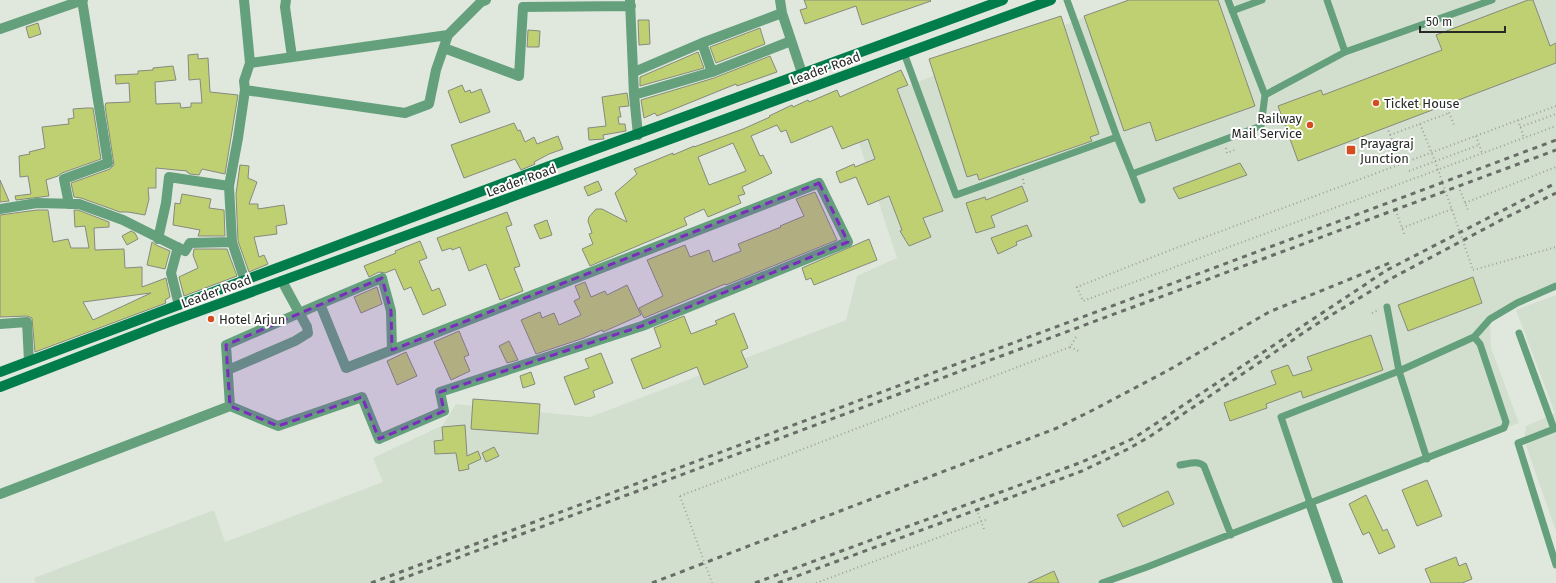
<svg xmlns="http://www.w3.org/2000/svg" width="1556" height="583" font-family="'Fira Sans',sans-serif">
<rect width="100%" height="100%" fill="#e0e8de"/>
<path fill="#d3dfce" d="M1129 0H1556V290L1490 315 1491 348 1519 423 1212 538 1095 583H36L34 578 214 510 225 542 383 482 373 458 443 425 456 404 590 417 846 320 857 276 897 258 847 107 915 83Z
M1556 295V531L1524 440 1526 426 1555 413 1516 310Z"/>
<path fill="#bfd072" stroke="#86897e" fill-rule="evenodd" d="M804 0H930L931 1 862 25 856 6 805 24 800 10 807 8Z
M1129 0H1218L1255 106 1156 141 1150 122 1124 131 1084 16Z
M1528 0H1533L1550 46 1556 43V63L1298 161 1278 106 1321 90 1323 95 1442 50 1436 35Z
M1061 16 1099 134 1090 137 1092 141 979 180 977 174 967 177 929 59Z
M638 20H649L650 44 639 45Z
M38 23 41 34 29 38 26 27Z
M760 28 765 44 716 63 710 47Z
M528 30 540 31 539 47H527Z
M698 52 704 68 640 86V77Z
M198 54V59L208 58 210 92 238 95 225 174 202 169 199 175 190 174 187 172V171L156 168V188H148L149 199 145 215 128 212H120L81 198 74 197 71 183 110 169 114 165 105 106 106 103 130 102 129 83 116 84 115 75 138 74V71L153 70V68L173 66 176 80 155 82 156 104 180 103 181 108 191 107V103H202L200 79 189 80 188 55Z
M770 56 777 72 737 86 736 84 657 116 655 113 644 118 641 100 714 78Z
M901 70 908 85 897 89 943 211 923 218 931 237 909 246 900 231 902 230 889 196 868 205 856 177 840 183 836 172 854 164 855 167 875 159 868 139 842 149 832 126 791 143 786 130 781 132 777 125 751 136 760 156 763 155 772 173 742 187 745 194 738 196 741 203 708 217 704 209 684 218 687 225 590 266 582 249 593 244 589 234 592 233 588 221 589 217 596 209H602L627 222 615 193 637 174 634 169 673 153V155L694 146V147L743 129 770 117 769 116 792 105 793 107 808 100 809 102 837 90 840 97ZM733 143 746 171 709 185 698 157Z
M462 85 465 92 470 90 471 93 481 89 490 112 460 123 448 91Z
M627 93 629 106 619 107 621 117H618L619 124H625L626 131 603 135 604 139 589 140 588 128 606 126 602 97Z
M86 108H93L101 159 62 173 58 176 46 180 49 196 16 200 15 196 31 194 28 176 20 177 19 156 30 154 29 152 45 148 42 127 69 124 68 119 74 118 73 109Z
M514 123 518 131 520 130 525 142 534 137 537 144 558 136 563 149 549 154 534 162 535 164 521 170 515 159 464 178 451 145Z
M1240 163 1247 175 1179 199 1173 188Z
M240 165 249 166 248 178 257 182 249 204H258V209L284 205 287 224 276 226 277 234 254 237 259 257 264 255 268 264 249 272 238 241 236 194Z
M0 180 9 201 0 202Z
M598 181 602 190 588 196 584 187Z
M1022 186 1028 201 991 216 995 227 976 233 966 203 985 197 986 200Z
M815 192 837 240 726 285 725 284 644 318 639 308 663 296 647 260 685 245 690 257 709 250 713 262 741 251 738 244 781 227 780 226 804 216 796 199Z
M182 194 211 199 209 208 224 210 225 236H198L200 230 173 225 175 203 180 204Z
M37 210H48L53 242 68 239 71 248H89L85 226 75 227 74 210H78L109 222V227L94 228 95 250 124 249 125 268 142 267V287L166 278 170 297 165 300 166 303 35 352 32 318 27 316 0 317V215ZM151 293 93 320 83 302 143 294Z
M507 212 512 225 506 227 520 266 514 268 523 291 500 300 486 264 469 271 460 247 452 250 451 248 442 251 437 238Z
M547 220 552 235 540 239 534 225Z
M1027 225 1032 236 1016 242 1017 245 998 254 991 238Z
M131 231 135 233 138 239 127 245 122 236Z
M869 239 877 260 814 285 811 278 806 280 802 268Z
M420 241 427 258 419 261 432 291 439 288 446 305 423 315 411 287 404 290 395 269 385 273 379 272 369 277 364 266 396 253 395 251Z
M152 242 156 245 170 251 165 269 147 265Z
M194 249H227L237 276 184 296 179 277 198 268 193 255Z
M1473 277 1482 303 1408 331 1398 305Z
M585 282 591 297 605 291 607 295 627 285 641 315 603 332 602 330 584 338 536 354 521 320 540 312 542 318 554 313 559 325 581 315 574 301 580 298 575 286Z
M377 287 382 304 361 313 354 297Z
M734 313 748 348 741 351 748 367 704 385 697 367 643 389 631 359 661 347 654 328 684 316 691 334 717 324 715 321Z
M459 331 469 355 464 357 470 371 451 380 434 342Z
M1371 335 1383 370 1303 398 1301 391 1266 404 1267 408 1230 421 1224 403 1276 384 1271 371 1288 365 1293 376 1312 370 1307 357Z
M509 341 518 360 507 363 499 346Z
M406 352 417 376 397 385 387 361Z
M601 353 613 383 593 391 595 397 575 405 564 377 589 368 585 359Z
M531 372 535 384 523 388 520 376Z
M473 399 540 404 538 434 471 429Z
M465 425 467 456 478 451 481 459 468 465 469 469 459 471 456 453 435 454 434 441 443 440 442 427Z
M494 447 499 456 486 462 482 453Z
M1427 480 1442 516 1417 526 1402 490Z
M1168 491 1174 504 1123 527 1117 515Z
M1366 495 1383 531 1387 529 1395 547 1379 554 1369 532 1363 535 1349 504Z
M1456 557 1459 566 1466 563 1472 579 1462 583H1431L1425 569Z
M1054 571 1059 583H1028Z"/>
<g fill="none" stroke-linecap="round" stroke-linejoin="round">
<path stroke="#9da39b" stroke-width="2" stroke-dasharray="1 3" stroke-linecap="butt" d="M1446 105 1454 125
M1556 106 1168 251 1077 287 1083 301 1556 126
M1518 120 1524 138
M1387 127 1395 147
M1520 127 1556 114
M1390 135 1449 113
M1476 136 1482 153
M1226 148 1227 153 1237 149
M1409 171 1479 145
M1023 179 1024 184
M1460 190 1468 210
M1465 203 1556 167
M1397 214 1405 236
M1402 228 1452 209
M1473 270 1556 247
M1372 313 1378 310
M1070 347 1081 352
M680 496 1070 347 1076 337
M978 513 984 529
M816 583 988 519"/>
<path stroke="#65a07d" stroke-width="7" d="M1327 0 1345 52
M1232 11 1262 0
M904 53 956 195 1117 137 1067 0
M1265 95 1345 52 1492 0
M1117 137 1132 174
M1142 200 1132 174 1261 126 1265 95 1228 0
M1387 307 1399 371 1427 459
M1519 333 1554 429 1518 443 1556 565
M1180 465C1188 464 1198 460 1204 466L1231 535
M1310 503 1281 417 1399 371 1474 337 1490 319 1517 303 1556 286
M1102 583 1147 567 1310 503 1504 428 1506 422 1480 344 1474 337"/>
<path stroke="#65a07d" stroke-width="10" d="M244 0 250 63 244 81 245 90 238 138 229 186 232 242 245 281
M286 0 285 7 292 57
M780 0 782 13 802 73
M630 1 634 95 638 135
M0 29 83 0
M702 43 712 72
M444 48 519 76 523 7 631 6
M250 63 448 35
M634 72 702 43 782 13
M245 90 405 113 429 104 436 70 448 35 481 2 486 0
M634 95 712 72 791 41
M69 204 64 179 108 163 82 0
M0 209 37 203 79 204 123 220 185 251 190 243 232 242
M158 239 166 203 169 177 229 186
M178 247 171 273 179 305
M320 304 382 278 391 311 392 350
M0 324 27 322 29 361
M228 370 295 341 308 333 307 327 282 281
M0 494 230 406 278 426 362 397 379 439 444 411 440 392 642 326 848 242 819 183 346 368 320 304 226 345 230 406
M1310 503 1338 583"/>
<path stroke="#007d4b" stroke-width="10" d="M0 372 525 175 1003 0
M0 387 161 325 1051 0"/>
<path stroke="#696d67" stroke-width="3" stroke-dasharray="5 5" stroke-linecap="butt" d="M371 583 1556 140
M390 583 1556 150
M652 583 1057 428 1093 410 1167 371 1269 312 1392 262
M755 583 1082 462 1134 438 1387 270 1556 183
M778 583 1082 471 1128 449 1149 437 1315 325 1394 277 1505 218 1556 193"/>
<path stroke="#9da39b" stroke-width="2" stroke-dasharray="1 3" stroke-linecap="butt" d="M1420 124 1435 161 1473 270
M680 496 712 583"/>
</g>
<path fill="#7b2cbf" fill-opacity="0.2" stroke="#7b2cbf" stroke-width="3" stroke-dasharray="8 5" stroke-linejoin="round" d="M819 183 848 242 642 326 440 392 444 411 379 439 362 397 278 426 230 406 226 345 382 278 391 311 392 350Z"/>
<g fill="#d54d1e" stroke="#fff" stroke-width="1.5">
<circle cx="1376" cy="103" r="4"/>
<circle cx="1310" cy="125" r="4"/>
<rect x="1346" y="145" width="10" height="10" rx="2"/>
<circle cx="211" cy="319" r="4"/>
</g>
<g text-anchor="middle" stroke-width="4" stroke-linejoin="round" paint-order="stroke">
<g font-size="13" fill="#262925" stroke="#fff">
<text transform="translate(825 68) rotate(-20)" y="5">Leader Road</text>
<text transform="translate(521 180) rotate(-20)" y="5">Leader Road</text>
<text transform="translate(216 291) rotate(-20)" y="5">Leader Road</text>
</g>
<g font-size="13" fill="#262925" stroke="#fff" text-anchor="start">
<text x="1384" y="108">Ticket House</text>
<text x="1302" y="123" text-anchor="end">Railway<tspan x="1302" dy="15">Mail Service</tspan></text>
<text x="1360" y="148">Prayagraj<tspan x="1360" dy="15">Junction</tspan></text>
<text x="219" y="324">Hotel Arjun</text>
</g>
</g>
<path d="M1420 26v6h85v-6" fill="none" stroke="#262925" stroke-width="2"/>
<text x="1426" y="26" font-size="12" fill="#262925" stroke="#ffffff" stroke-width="3" paint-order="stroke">50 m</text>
</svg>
